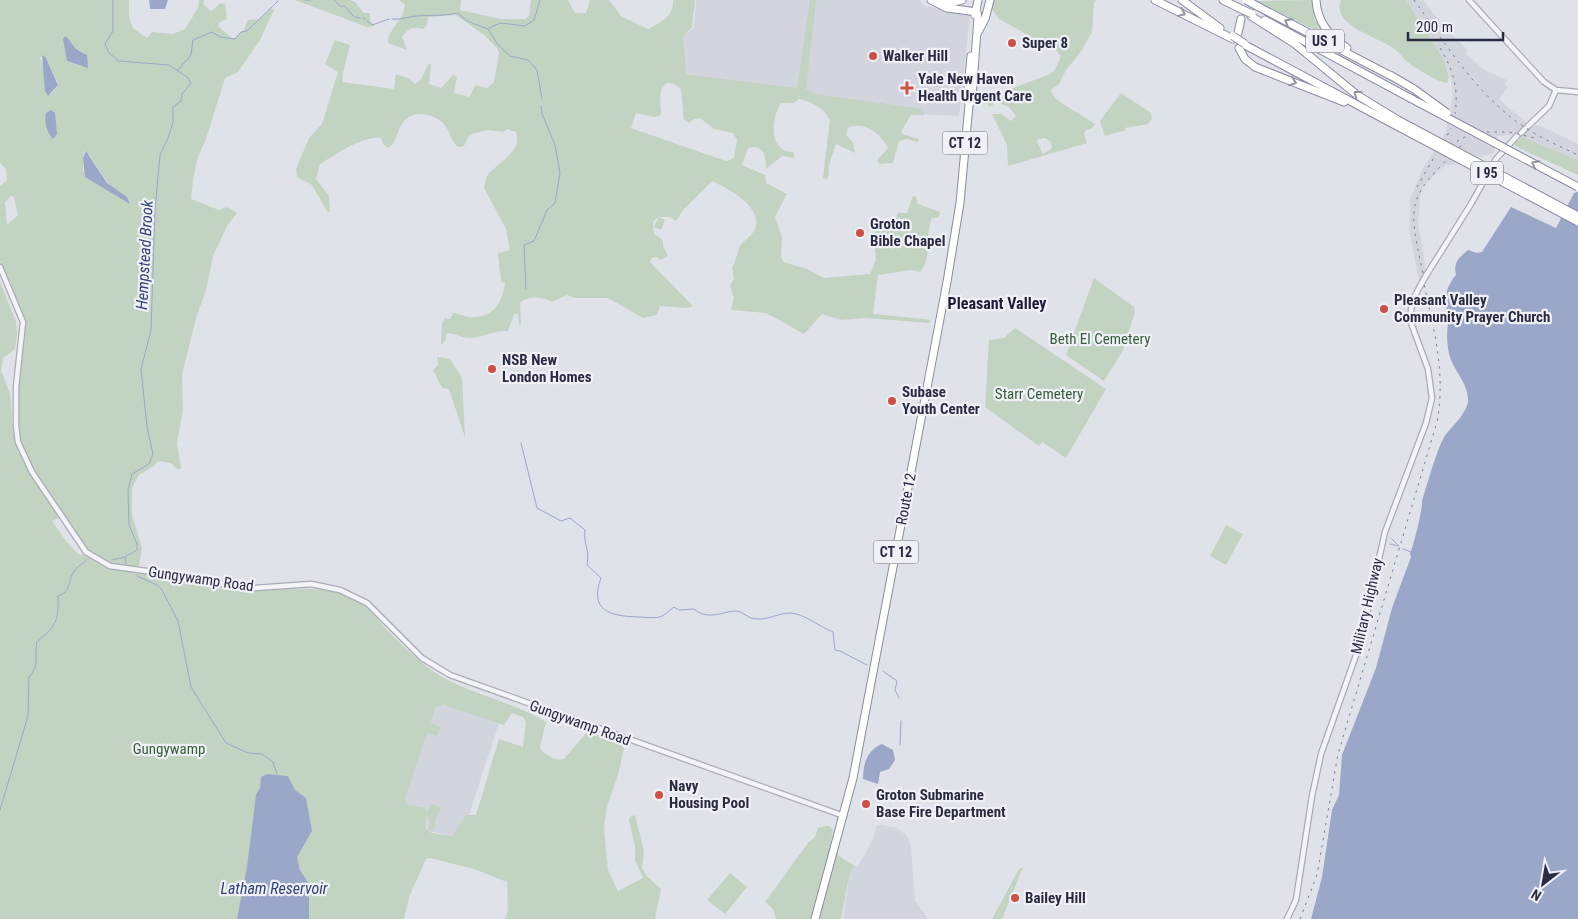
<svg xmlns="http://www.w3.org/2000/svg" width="1578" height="919" font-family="'Roboto Condensed',sans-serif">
<rect width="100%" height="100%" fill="#e0e2e9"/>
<path fill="#d2d4de" d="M696 0H920L924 6 970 15 959 116 922 114 680 77 684 36 694 28Z
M1406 0H1423L1448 32 1468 50 1466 54 1486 71 1507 80 1505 84 1508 87 1499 99 1527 123 1513 135 1497 136V145L1493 153 1476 158 1468 164 1445 165 1425 184 1421 190 1418 223 1426 270 1419 281 1409 229 1410 199 1422 170 1446 132 1453 95 1451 79 1444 60Z
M1538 125 1578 144V160L1522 137 1531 127Z
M442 705 499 723 469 815 453 836 427 831V814L423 807 408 805 405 799 435 708Z
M879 825 896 827 908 837 911 848 915 900 928 919H843L850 871 854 865 857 867 864 856 873 839 876 827Z"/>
<path fill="#c2d3c1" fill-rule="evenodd" d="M0 0H129V18L133 28 147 38 152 32 173 34 185 29 198 8 199 0H204L203 4 211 11 221 3 225 4 227 19 220 22 218 26 233 39 244 30 248 20 259 19 271 8 274 10 260 40 238 72 225 78 205 142C194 161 194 177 191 199L219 210 227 207 237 213 227 226 213 256 206 290 196 318 182 374 183 410 177 443 181 468 178 470 171 463 158 461 154 466 139 475 132 488V515L142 548 139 566H132L133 573C167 572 200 587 234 590 274 593 320 580 357 601 369 608 378 620 387 630 404 647 422 665 442 677 477 696 513 702 546 722L540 747C543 755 556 761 564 759L588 731 621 744 624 749 617 778 607 806 604 828 608 870 618 891 643 878 635 860V846L629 820 630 817 635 815 644 851 642 868 647 876 661 889 655 919H505L508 909 507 882 474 869 430 858 426 859 409 897 404 919H0V282L16 322 17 334 15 349 3 358 1 371 10 393 13 433 20 453 59 518 52 521 66 541 78 554 90 556 33 470 21 444 18 430 17 401 25 322 10 284 11 283 0 261V186L7 180 6 169 0 163ZM66 37 76 49 85 53 81 66 67 61ZM40 57 46 58 58 83 57 87 50 95 45 91V74ZM84 151 88 153 110 186V192L83 171ZM11 196 14 197 18 215 7 225 5 202ZM443 705 504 725 512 713 523 717 526 722 523 747 499 739 476 815H466L452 836 432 833 426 829 427 815 430 821 429 830 432 831 435 827V820L441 807 432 804 427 812 423 807 408 805 405 799 427 733 437 736 441 727 431 723 429 729 435 708Z
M295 0H351L355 2 364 13H370V20L375 26 367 27Z
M399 0H461L460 10 501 19H526L529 15 531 0H568L575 13H586L590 0H609L621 16 648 29C662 22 674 16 673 0H695L692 27 683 37 686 73 689 75 797 88 810 0H816L806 89 814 94 923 109 924 115H911L902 130V134L919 139 918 142 907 139 899 141 893 163 879 164 877 160 888 148C881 134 864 120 848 128L846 135 853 142 855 153 836 144 828 167 829 174 827 179 823 178 830 120C824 108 812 102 799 99L794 103H781C771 118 768 153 794 152V158L782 156 766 169C766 156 764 144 748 148L742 165 765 175 766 183 787 194 775 217 782 237 781 257 784 262 807 269 824 278 870 274 876 260 873 227 884 221H895L898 213H907L913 196 916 197 918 204 940 212 939 217 931 219 927 241 932 243 939 241 938 246 928 250 926 262 920 272 912 270 878 275 873 314 924 319 930 320V323L866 318 841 320 822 314 804 334 766 313 731 310 734 298 730 286 734 279 732 267C737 261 736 253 740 246 744 240 754 235 756 226 760 205 727 188 712 181L683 210 676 221 670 217H659L665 220 661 230 654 227 659 216 653 222 654 234 663 240V246L668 256 661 260 657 257 652 258 650 262 693 306 687 308 660 306 657 315 643 318 608 298H574L567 295 552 302C544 297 528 295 520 303L521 325 519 324 518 314H514L508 331C494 330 482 338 469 338 460 338 455 332 446 334V340L441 345 442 323 445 318 450 319 453 313C458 313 463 316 468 317 493 319 502 304 505 283L501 282 498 253 510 250 506 229 484 188C485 183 486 177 489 173 499 163 523 150 516 132L507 129 503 132 487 130 469 135 464 146 458 147C450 140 450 130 443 123 432 113 411 109 402 124 396 133 397 142 388 148L383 144 381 138C363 135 335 155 320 164L316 179 329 196 330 212 327 211 312 185 297 177 296 169 309 138 322 124 338 72 325 64 335 40 350 45 343 72 342 82 394 89 396 74 410 79 415 84 421 79 429 63 431 65 429 84 441 88 454 74 457 77 454 93 469 97 476 85 487 88 494 82 499 53 497 48 484 35 456 15 428 17 427 25 423 29C412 26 409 28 402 37L407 50 388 43C387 30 403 22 405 5ZM667 83 674 84 681 89 684 120 689 123 694 119 700 118 714 129 733 133 737 140 734 158 727 161 720 159 631 128 636 113 655 117 661 115C661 104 657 90 667 83Z
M994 0H1096L1094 3 1092 32 1082 50 1066 70 1059 84 1050 91 1057 100 1095 124 1091 129 1086 130 1084 134 1087 143 1008 166 1007 145 992 114H1001L1011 121 1016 116 1009 107 996 102 990 107 982 100 1050 74 1055 70 1061 56 1057 51 999 19 992 9ZM1045 138 1050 141 1052 148 1043 154 1037 142 1038 139Z
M1312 0 1315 19 1325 35 1256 1Z
M1341 0H1406L1444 60 1449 77 1447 83C1440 83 1417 69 1410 64 1403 59 1400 52 1393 48 1379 38 1330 25 1341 0Z
M1121 93 1151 113 1152 119 1148 124 1125 128 1126 130 1105 136 1100 121Z
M1522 137 1578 160V175L1515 146 1514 144Z
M1094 278 1134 307 1135 312 1123 350 1104 381 1066 355Z
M1015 328 1106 389 1066 458 1042 442 1039 446 985 407 989 340 1004 338Z
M437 357 450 359 462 378 465 437 449 389 442 388 433 370 438 365Z
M1226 525 1243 534 1226 565 1210 556Z
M824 826H829L833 830 830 846 843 859 854 865 850 872 841 919H776L773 909 765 902 808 843 815 837 818 828Z
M1023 867 1002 919H992L1019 869Z
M730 873 747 887 725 914 707 900Z"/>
<path fill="#9ba7c9" d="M149 0H168L165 9H150Z
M66 36 76 49 87 55 88 68 67 61 63 39Z
M42 55 46 58 58 85 48 96 45 91Z
M51 110 55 113 57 134 53 139C47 133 44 122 46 113Z
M86 151 107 183 127 197 130 204 85 177 83 158Z
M1578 192V919H1311L1322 877 1332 810 1339 795 1342 755 1376 668 1392 608 1411 557 1410 553C1413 549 1423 507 1422 501 1427 486 1438 443 1447 433 1454 425 1466 413 1468 402 1469 386 1457 374 1451 360 1446 347 1446 327 1450 315 1441 302 1447 285 1456 275 1453 262 1459 258 1468 250L1477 253 1482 252 1511 207 1556 228 1574 193Z
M882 744 893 750 895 760 889 769 880 772 878 784 863 779C863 764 867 750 882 744Z
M267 774 288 776 295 790 306 798 312 831 297 857 300 870 309 884V919H237L247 867 256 795 260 788 261 777Z"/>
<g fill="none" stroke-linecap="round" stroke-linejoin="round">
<path stroke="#9ba7c9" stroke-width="1" d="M113 0V31L105 44 109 53 119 61 169 65 187 77 191 83 182 94 181 101 173 107V122L168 138 160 155 155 210 151 330 141 369 147 427 153 454 149 464 132 474 128 490 129 525 137 544V550L125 557 126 564
M304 0H311
M334 0 340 6H345L353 16
M355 17 360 18
M363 18 365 19
M392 19C401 20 407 17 416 16 431 15 443 16 458 13L467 21 488 29 498 45 510 56 528 60 537 70 542 99
M367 21 372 25 389 19
M489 28 500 23 525 26 534 20 540 0
M178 70 191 55 193 40 212 32 220 37 235 39 241 32 247 31 278 1
M526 289 524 245 534 241 547 210 555 203 560 173 555 145 542 114 541 106
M521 443 537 508 561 521 570 518 585 530C583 545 590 548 587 565L601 578C589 611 610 616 638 617 645 617 656 619 662 616 666 614 670 610 674 607L679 610 694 609C707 620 719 613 734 611 742 610 748 619 756 619 768 620 779 613 790 613 803 613 820 627 833 632L835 650 840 651 867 665
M1391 538 1399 546
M1390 544 1398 546
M1403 549 1411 552
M112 560 125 557
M137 576 157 585 162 590 178 621 191 687 226 743 248 753 262 754 273 762 277 774
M883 671 897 681 895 690 899 698
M900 745 901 721
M0 810 28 716 29 677C40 665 34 657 37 642 56 625 59 622 58 596 72 591 67 583 73 573 76 567 81 565 86 561"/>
<defs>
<path id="minor" d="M1469 0 1544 82 1556 90 1578 92
M1528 126 1549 106 1556 90
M1521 133 1525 129
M0 267 23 322 16 387V426L18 442 32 472 86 552 110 566 197 578 226 585 255 588 311 584 340 590 367 603 422 658 450 675 844 816
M1427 274 1471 204 1496 159 1517 136
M1287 919 1296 900 1312 796 1321 754 1360 644 1385 532 1426 423 1432 398 1428 369 1410 320 1412 302 1420 286"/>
<path id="highway" d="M931 0 947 8 977 12
M939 0 950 3 962 0
M1155 0 1233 39
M1182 0 1220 28
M1223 0 1239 8
M1316 0C1317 21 1330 37 1347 48
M1257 6 1393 77
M975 15 978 0
M1251 16 1295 44 1357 95 1398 120
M1265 20 1410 98
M1238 33 1241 19
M977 34 985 19 990 0
M1245 45 1395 125
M1239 48 1245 59 1255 67 1344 102
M1390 75 1414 89
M969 105 967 98 971 56
M815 919 853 778 947 282 960 203 969 105 972 98 978 17 977 12"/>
</defs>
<use href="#minor" stroke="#a9abb7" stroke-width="7"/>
<use href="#highway" stroke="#888ca0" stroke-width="9"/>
<use href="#minor" stroke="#f3f4f8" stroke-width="4.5"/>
<use href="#highway" stroke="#fff" stroke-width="7"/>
<path stroke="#7a7e93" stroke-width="1" stroke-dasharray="2.5 5" stroke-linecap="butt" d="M1414 0C1445 43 1474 90 1517 122 1536 136 1557 145 1578 155
M1440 48C1453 69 1459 89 1455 114
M1487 132H1509L1535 138
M1444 142 1451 128
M1450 145 1467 136
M1417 187 1436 154
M1423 273C1406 199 1409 197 1462 145
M1300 919 1317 875 1338 754 1437 422C1446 374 1434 330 1424 284"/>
<defs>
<path id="minor-bridge" d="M1420 286 1427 274"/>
<path id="highway-bridge" d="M1246 0 1257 6
M1239 8 1252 14
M1233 36 1245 44
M1414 89 1447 113
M1410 98 1578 187
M1398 120 1578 216
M1395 125 1578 222"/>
</defs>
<use href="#minor-bridge" stroke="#a9abb7" stroke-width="7" stroke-linecap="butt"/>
<use href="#highway-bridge" stroke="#888ca0" stroke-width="9" stroke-linecap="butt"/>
<use href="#minor-bridge" stroke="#f3f4f8" stroke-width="4.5"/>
<use href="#highway-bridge" stroke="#fff" stroke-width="7"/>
</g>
<defs><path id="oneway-chevron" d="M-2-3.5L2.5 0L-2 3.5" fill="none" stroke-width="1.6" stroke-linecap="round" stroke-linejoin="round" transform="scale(1.25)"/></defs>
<g stroke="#9496a0">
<use href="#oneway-chevron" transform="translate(1182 13) rotate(25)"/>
<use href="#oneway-chevron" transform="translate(1288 22) rotate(-152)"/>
<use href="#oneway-chevron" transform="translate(1293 82) rotate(21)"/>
<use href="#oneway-chevron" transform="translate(1357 94) rotate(-143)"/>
<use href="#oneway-chevron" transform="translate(1535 164) rotate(-152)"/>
</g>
<g fill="#ce4f45" stroke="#f0f1f7" stroke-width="2">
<circle cx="1012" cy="43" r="5"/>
<circle cx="873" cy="56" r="5"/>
<path d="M904.5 80.5h5v5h5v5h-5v5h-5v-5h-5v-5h5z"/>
<circle cx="860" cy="233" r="5"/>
<circle cx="1384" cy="309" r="5"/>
<circle cx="492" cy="369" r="5"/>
<circle cx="892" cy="401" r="5"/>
<circle cx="659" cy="795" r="5"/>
<circle cx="866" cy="804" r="5"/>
<circle cx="1015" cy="898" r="5"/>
</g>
<g text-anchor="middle" stroke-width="4.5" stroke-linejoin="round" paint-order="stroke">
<g fill="#f0f1f7" stroke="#656778" stroke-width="1">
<rect x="1306" y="29.5" width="38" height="23" rx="4"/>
<rect x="942.5" y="131.5" width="45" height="23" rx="4"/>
<rect x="1471" y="161.5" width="32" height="23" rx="4"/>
<rect x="873.5" y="540.5" width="45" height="23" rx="4"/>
</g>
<g font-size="14" font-weight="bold" fill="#292c41">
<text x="1325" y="46">US 1</text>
<text x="965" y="148">CT 12</text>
<text x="1487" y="178">I 95</text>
<text x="896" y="557">CT 12</text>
</g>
<g font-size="15" font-weight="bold" fill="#292c41" stroke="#f0f1f7" text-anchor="start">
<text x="1022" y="48">Super 8</text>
<text x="883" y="61">Walker Hill</text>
<text x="918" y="84">Yale New Haven<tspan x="918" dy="17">Health Urgent Care</tspan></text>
<text x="870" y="229">Groton<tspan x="870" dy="17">Bible Chapel</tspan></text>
<text x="1394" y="305">Pleasant Valley<tspan x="1394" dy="17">Community Prayer Church</tspan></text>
<text x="502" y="365">NSB New<tspan x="502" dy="17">London Homes</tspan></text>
<text x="902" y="397">Subase<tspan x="902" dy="17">Youth Center</tspan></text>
<text x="669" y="791">Navy<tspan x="669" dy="17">Housing Pool</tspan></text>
<text x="876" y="800">Groton Submarine<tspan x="876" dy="17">Base Fire Department</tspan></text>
<text x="1025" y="903">Bailey Hill</text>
</g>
<g font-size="15" fill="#365d37" stroke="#f0f1f7">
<text x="1100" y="344">Beth El Cemetery</text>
<text x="1039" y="399">Starr Cemetery</text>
<text x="169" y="754">Gungywamp</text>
</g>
<g font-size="15" fill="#292c41" stroke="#f0f1f7">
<text transform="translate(906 499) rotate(-79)" y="5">Route 12</text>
<text transform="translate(201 579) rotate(8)" y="5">Gungywamp Road</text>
<text transform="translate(1367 606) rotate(-77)" y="5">Military Highway</text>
<text transform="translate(580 723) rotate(20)" y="5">Gungywamp Road</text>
</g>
<g font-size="16" font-style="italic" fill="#334275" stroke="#f0f1f7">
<text transform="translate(144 255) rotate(-87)" y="6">Hempstead Brook</text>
<text x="274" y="894">Latham Reservoir</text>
</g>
<g font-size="16" font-weight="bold" fill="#1b1e32" stroke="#f0f1f7">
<text x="997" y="309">Pleasant Valley</text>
</g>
</g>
<g transform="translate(1543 884) rotate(211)" stroke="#f0f1f7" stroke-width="4" paint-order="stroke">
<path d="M0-4L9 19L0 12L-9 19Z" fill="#292c41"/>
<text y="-8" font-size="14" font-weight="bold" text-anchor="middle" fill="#292c41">N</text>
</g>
<path d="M1408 32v8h95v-8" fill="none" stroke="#292c41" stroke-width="2.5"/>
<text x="1416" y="32" font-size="15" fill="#292c41" stroke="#f0f1f7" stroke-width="4" paint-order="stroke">200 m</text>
</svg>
